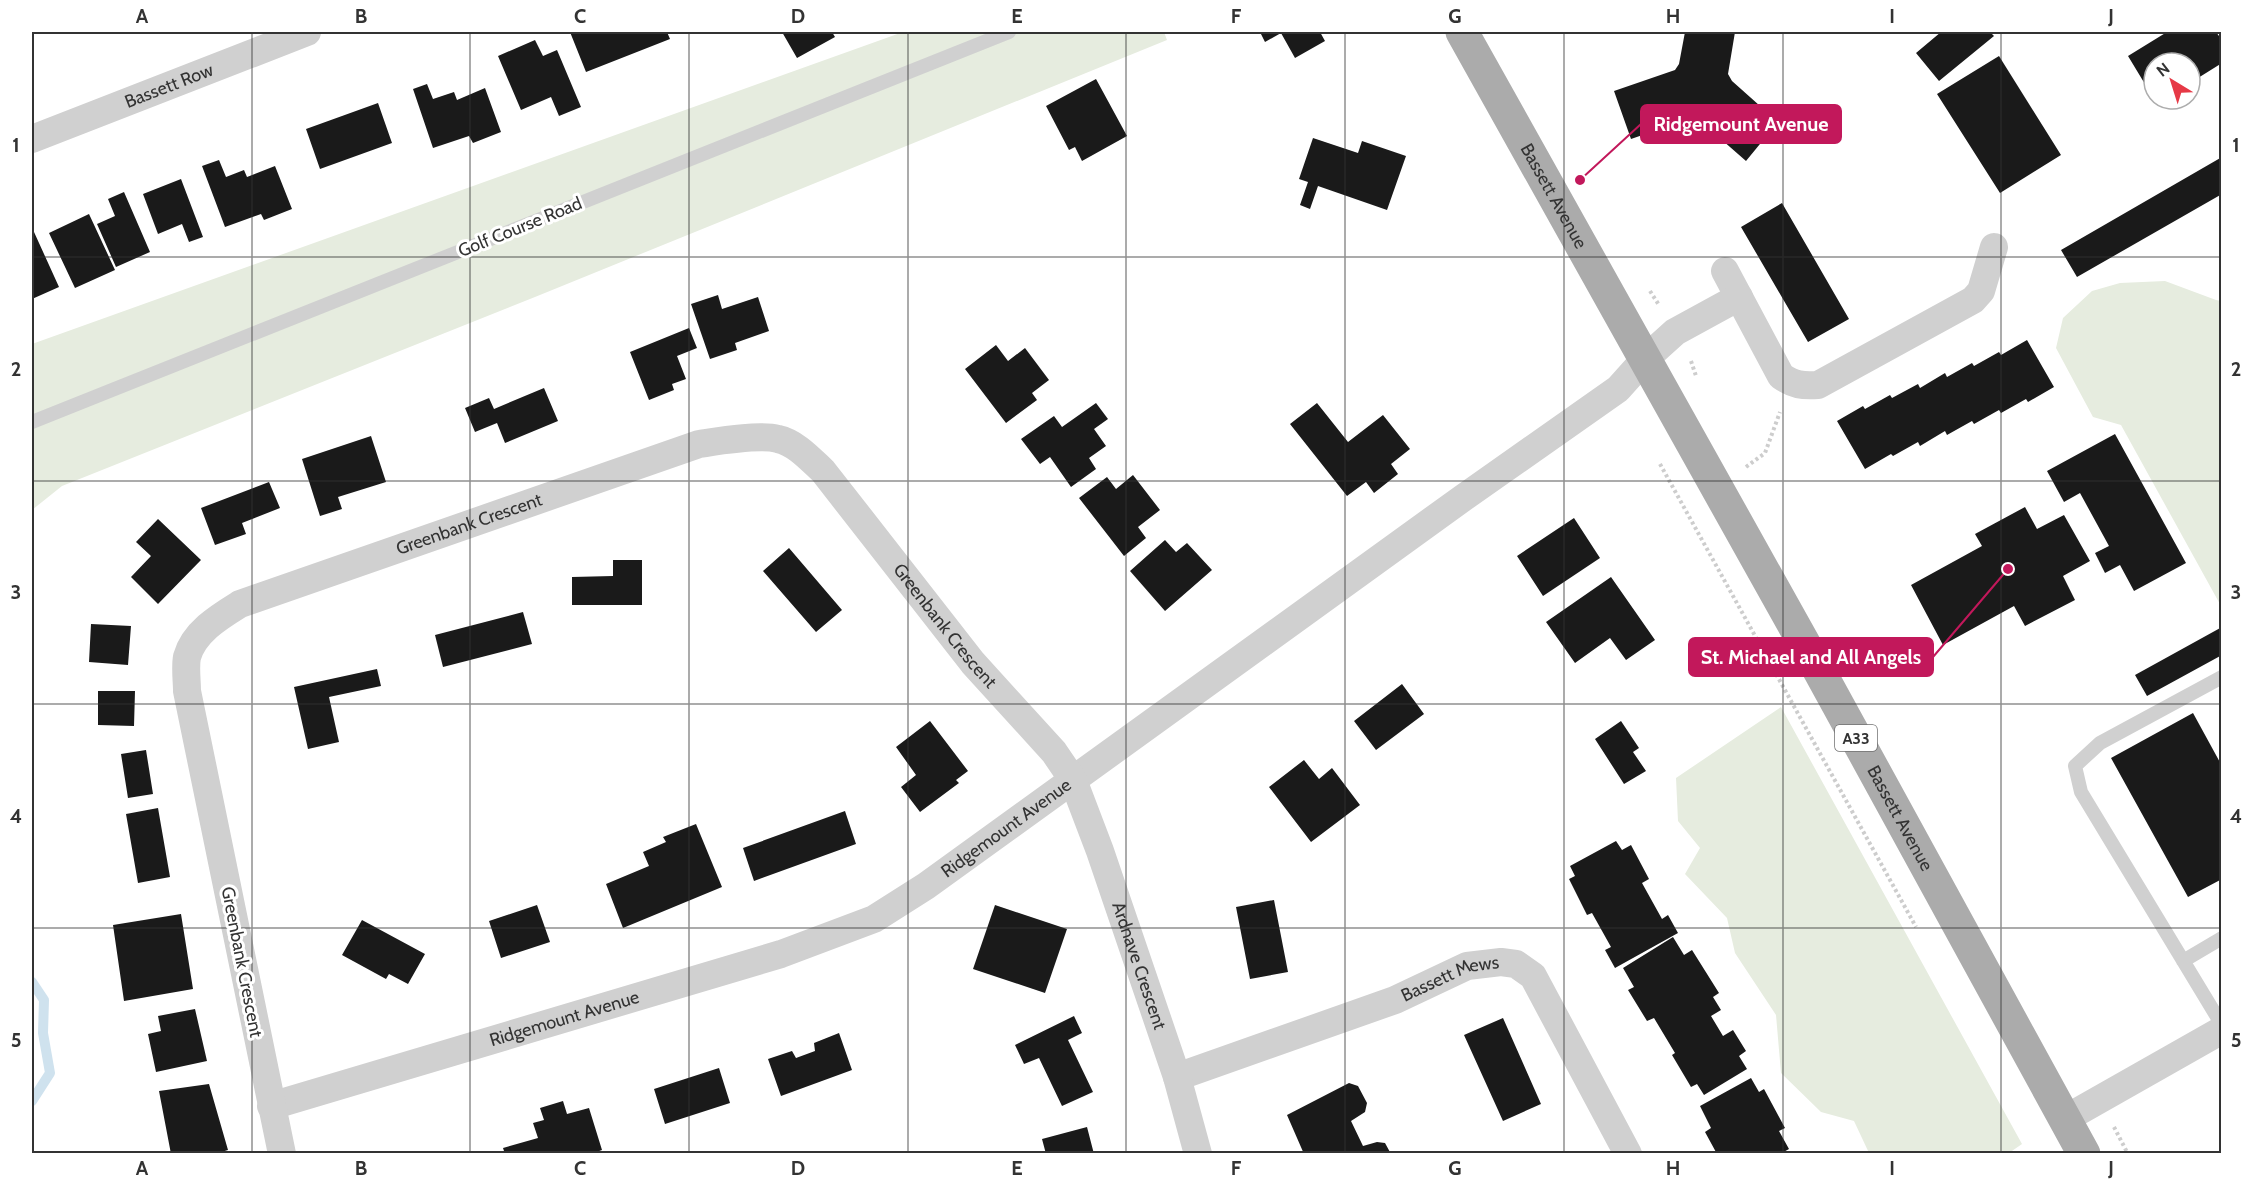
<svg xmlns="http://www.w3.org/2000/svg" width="2253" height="1185" font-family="Cabin,sans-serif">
<rect width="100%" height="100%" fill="#fff"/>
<path fill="#e6ecdf" d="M903 32H1164L1167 40 535 297 62 486 32 510V344Z
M2165 281 2216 300 2221 301V606L2121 425 2093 417 2056 348 2063 318 2092 291 2120 283Z
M1781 707 2022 1144 2009 1153H1869L1854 1121 1821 1112 1781 1073 1776 1015 1735 953 1727 918 1685 874 1700 848 1678 821 1676 778Z"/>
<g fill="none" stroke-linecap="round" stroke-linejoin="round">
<path stroke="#cfe2ee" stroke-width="10" d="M32 982 44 1000 43 1033 50 1073 32 1101"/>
</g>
<path fill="#1a1a1a" d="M570 32H667L670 39 586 72Z
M782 32H832L835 37 797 58Z
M1260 32H1320L1325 41 1295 58 1281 33 1265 42Z
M1685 32H1735L1728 74 1732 81 1778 122 1746 161 1698 119H1689L1631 139 1614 91 1675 70 1679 64Z
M1941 32H1990L1994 36 1939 81 1916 53Z
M2167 32H2216L2222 40V63L2190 83V63H2154V99L2128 56Z
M535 40 543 56 557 50 581 107 559 116 551 97 521 110 498 56Z
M1999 56 2061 155 2000 193 1937 94Z
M1096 79 1127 136 1082 161 1075 147 1069 150 1046 106Z
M427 84 433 99 454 92 457 100 485 88 501 132 473 143 469 136 433 148 413 89Z
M378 103 392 143 320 169 306 129Z
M1313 138 1358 153 1362 141 1406 156 1387 210 1318 186 1310 209 1300 205 1308 182 1299 179Z
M2222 157V194L2077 277 2061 250Z
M219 160 226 177 244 170 247 177 275 166 292 209 264 220 261 214 225 227 202 166Z
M181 179 203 237 189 242 182 224 158 234 143 194Z
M124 192 150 252 116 267 97 224 115 216 108 199Z
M1782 203 1849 319 1808 342 1741 227Z
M89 214 115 270 75 288 49 233Z
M34 232 59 287 32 299V233Z
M718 295 722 309 758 297 769 331 735 343 737 350 710 359 691 304Z
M689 328 697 348 677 356 686 379 672 384 674 390 649 400 630 352Z
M2027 340 2054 387 2028 402 2026 399 2001 413 1999 410 1974 424 1972 421 1947 435 1945 431 1920 446 1918 442 1893 456 1891 454 1865 469 1837 421 1863 406 1865 409 1890 395 1892 398 1918 384 1920 388 1945 373 1947 377 1972 363 1974 366 1999 352 2001 355Z
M996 345 1008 361 1025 348 1049 380 1032 393 1037 400 1006 423 965 369Z
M544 388 558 421 505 443 497 423 475 432 465 408 489 398 494 409Z
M1096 403 1108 419 1094 429 1106 446 1089 458 1096 469 1071 487 1050 457 1040 464 1021 439 1054 416 1062 427Z
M1317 403 1348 442 1383 415 1410 449 1391 464 1398 474 1374 493 1366 482 1347 496 1290 424Z
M2115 434 2186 563 2134 591 2120 565 2105 573 2095 553 2109 546 2080 493 2064 502 2047 471Z
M371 436 386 482 338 497 342 509 320 516 302 459Z
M1133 475 1160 510 1138 527 1146 538 1124 556 1079 498 1107 477 1116 489Z
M269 482 280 508 242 523 246 534 215 545 201 508Z
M2025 507 2037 529 2064 515 2090 561 2063 576 2075 600 2025 626 2014 606 1943 645 1911 585 1982 546 1975 534Z
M1574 518 1600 558 1543 596 1517 556Z
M158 519 201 560 158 604 131 577 151 556 136 542Z
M1165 540 1176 552 1187 543 1212 570 1165 611 1130 571Z
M789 548 842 610 816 632 763 571Z
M613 560H642V605H572V577L613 576Z
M1611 577 1655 640 1626 660 1610 638 1575 663 1546 622Z
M523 612 532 644 443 667 435 635Z
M91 624 131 626 128 665 89 662Z
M2222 627V655L2147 696 2135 675Z
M377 669 381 686 329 697 339 742 308 749 294 687Z
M1402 684 1424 714 1376 750 1354 721Z
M98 691H135L134 726 98 725Z
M2193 713 2222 766V879L2188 897 2111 758Z
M930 721 968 771 956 780 959 783 920 812 901 787 916 775 896 747Z
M1621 721 1639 748 1633 752 1646 771 1624 784 1595 739Z
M146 750 153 794 128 798 121 754Z
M1304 760 1319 779 1332 768 1360 805 1311 842 1269 787Z
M158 808 170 877 138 883 126 814Z
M845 811 856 844 754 881 743 848Z
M696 824 722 887 623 928 606 884 649 866 643 852 666 842 663 837Z
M1616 841 1622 850 1631 845 1649 879 1642 883 1662 919 1668 915 1678 933 1615 968 1605 950 1611 947 1592 913 1587 915 1569 879 1575 876 1570 866Z
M1274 900 1288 972 1250 979 1236 907Z
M537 905 550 942 501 958 489 921Z
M995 905 1067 929 1045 993 973 969Z
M181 914 193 989 124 1001 113 925Z
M362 920 425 954 408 984 389 974 386 979 342 955Z
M1673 937 1684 955 1692 950 1719 993 1713 997 1721 1010 1711 1016 1723 1036 1733 1030 1746 1051 1739 1056 1747 1069 1704 1095 1697 1084 1691 1087 1672 1055 1675 1053 1654 1018 1647 1021 1628 990 1634 987 1623 968Z
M195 1009 207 1061 156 1072 148 1034 161 1031 158 1016Z
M1074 1016 1082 1033 1068 1040 1093 1092 1062 1106 1039 1058 1024 1064 1015 1045Z
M1503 1018 1541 1104 1503 1121 1464 1035Z
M839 1033 852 1070 781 1096 768 1059 792 1051 796 1058 815 1051 814 1043Z
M719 1068 730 1103 665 1124 654 1089Z
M1751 1078 1759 1092 1764 1089 1785 1128 1779 1131 1789 1149 1780 1154H1717L1705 1132 1711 1128 1700 1106Z
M1349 1083 1358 1086 1367 1103 1365 1112 1351 1121 1363 1146 1377 1142 1385 1143 1391 1154H1304L1287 1115Z
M209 1084 228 1150 215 1154H171L159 1091Z
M563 1101 567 1114 589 1108 602 1150 591 1154H505L503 1148 538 1138 533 1123 544 1120 540 1108Z
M1087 1127 1094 1154H1046L1042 1139Z"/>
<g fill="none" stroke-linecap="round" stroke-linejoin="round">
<path stroke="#cdcdcd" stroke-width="4" stroke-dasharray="3 3" stroke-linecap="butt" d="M1650 291 1659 305
M1691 361 1696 376
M1660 464 1916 927
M1746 467 1765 453 1780 412
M2114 1127 2128 1154"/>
<path stroke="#d0d0d0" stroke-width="14" d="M32 422 1009 32
M2222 677 2100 743 2075 766 2081 792 2222 1025
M2183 961 2222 938"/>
<g stroke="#d0d0d0" stroke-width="28">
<path id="s1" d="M32 139 307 32"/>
<path d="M1725 271 1781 376C1794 385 1802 386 1818 385L1973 300 1981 291 1994 247"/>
<path id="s2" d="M1177 1077 1395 1000 1467 966 1501 962 1516 964 1533 976 1628 1154"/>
<path id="s3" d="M271 1106 781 954 874 919 926 886 1463 498 1618 389 1644 360 1675 332 1739 297"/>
<path d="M2065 1119 2222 1030"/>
<path id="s4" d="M282 1154 187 691C187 681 185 667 187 657 194 632 219 617 240 604L699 444C719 441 759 434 778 439 796 443 810 459 823 471L973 663 1054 752 1073 780 1100 851 1177 1077 1198 1154"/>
</g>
<path stroke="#ababab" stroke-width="33" id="s5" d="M1462 32 1815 663 2084 1154"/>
</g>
<path fill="none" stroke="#333" stroke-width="1.5" stroke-opacity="0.55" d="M252 32V1154M470 32V1154M689 32V1154M908 32V1154M1126 32V1154M1345 32V1154M1564 32V1154M1783 32V1154M2001 32V1154M32 257H2222M32 481H2222M32 704H2222M32 928H2222"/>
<g text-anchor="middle" stroke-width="6" stroke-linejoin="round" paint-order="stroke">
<rect fill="#fff" stroke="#707070" stroke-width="1.5" x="1835" y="725" width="42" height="26" rx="4.5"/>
<g font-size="16" font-weight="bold" fill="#333">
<text x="1856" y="744">A33</text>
</g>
<g font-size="18" fill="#333" stroke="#fff">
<text dy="6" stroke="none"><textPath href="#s1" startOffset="147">Bassett Row</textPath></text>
<text dy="6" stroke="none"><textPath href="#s5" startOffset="188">Bassett Avenue</textPath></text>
<text transform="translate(520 227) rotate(-22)" y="6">Golf Course Road</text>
<text dy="6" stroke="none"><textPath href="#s4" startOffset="826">Greenbank Crescent</textPath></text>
<text dy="6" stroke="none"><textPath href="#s4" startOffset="1402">Greenbank Crescent</textPath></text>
<text dy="6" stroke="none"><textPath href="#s5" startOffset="900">Bassett Avenue</textPath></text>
<text dy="6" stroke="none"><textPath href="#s3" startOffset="792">Ridgemount Avenue</textPath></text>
<text transform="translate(242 962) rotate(79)" y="6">Greenbank Crescent</text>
<text dy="6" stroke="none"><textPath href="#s4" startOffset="1800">Ardnave Crescent</textPath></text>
<text dy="6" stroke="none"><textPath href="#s2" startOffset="291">Bassett Mews</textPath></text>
<text dy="6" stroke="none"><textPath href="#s3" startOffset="306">Ridgemount Avenue</textPath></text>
</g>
</g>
<path fill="none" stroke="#c2185b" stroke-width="2" d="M1580 180L1641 124M2008 569L1933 657"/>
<g fill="#c2185b" stroke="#fff" stroke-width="2">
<circle cx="1580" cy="180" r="6"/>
<circle cx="2008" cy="569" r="6"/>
</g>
<g fill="#c2185b" stroke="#c2185b" stroke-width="2">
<rect x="1641" y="105" width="200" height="38" rx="6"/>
<rect x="1689" y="638" width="244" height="38" rx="6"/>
</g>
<g font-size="20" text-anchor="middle" font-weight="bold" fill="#fff">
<text x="1741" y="131">Ridgemount Avenue</text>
<text x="1811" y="664">St. Michael and All Angels</text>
</g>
<rect width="2253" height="1185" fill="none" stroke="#ffffff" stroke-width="66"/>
<g transform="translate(2172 81) rotate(322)"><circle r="28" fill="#ffffff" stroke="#adadad" stroke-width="1.5"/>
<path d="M0-4.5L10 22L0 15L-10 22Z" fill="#e63946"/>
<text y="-9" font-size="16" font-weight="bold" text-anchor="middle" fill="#333333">N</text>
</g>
<rect x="33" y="33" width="2187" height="1119" fill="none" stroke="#333" stroke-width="2"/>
<g font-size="20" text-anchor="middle" font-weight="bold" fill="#333">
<text x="142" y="23">A</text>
<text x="361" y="23">B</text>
<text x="580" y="23">C</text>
<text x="798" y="23">D</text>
<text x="1017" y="23">E</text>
<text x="1236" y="23">F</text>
<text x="1455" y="23">G</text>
<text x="1673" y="23">H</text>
<text x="1892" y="23">I</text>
<text x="2111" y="23">J</text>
<text x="16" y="152">1</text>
<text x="2236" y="152">1</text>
<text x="16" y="376">2</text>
<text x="2236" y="376">2</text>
<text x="16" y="599">3</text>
<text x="2236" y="599">3</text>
<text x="16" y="823">4</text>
<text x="2236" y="823">4</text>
<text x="16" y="1047">5</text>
<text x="2236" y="1047">5</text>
<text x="142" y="1175">A</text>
<text x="361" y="1175">B</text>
<text x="580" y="1175">C</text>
<text x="798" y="1175">D</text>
<text x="1017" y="1175">E</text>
<text x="1236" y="1175">F</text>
<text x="1455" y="1175">G</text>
<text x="1673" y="1175">H</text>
<text x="1892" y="1175">I</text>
<text x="2111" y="1175">J</text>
</g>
</svg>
